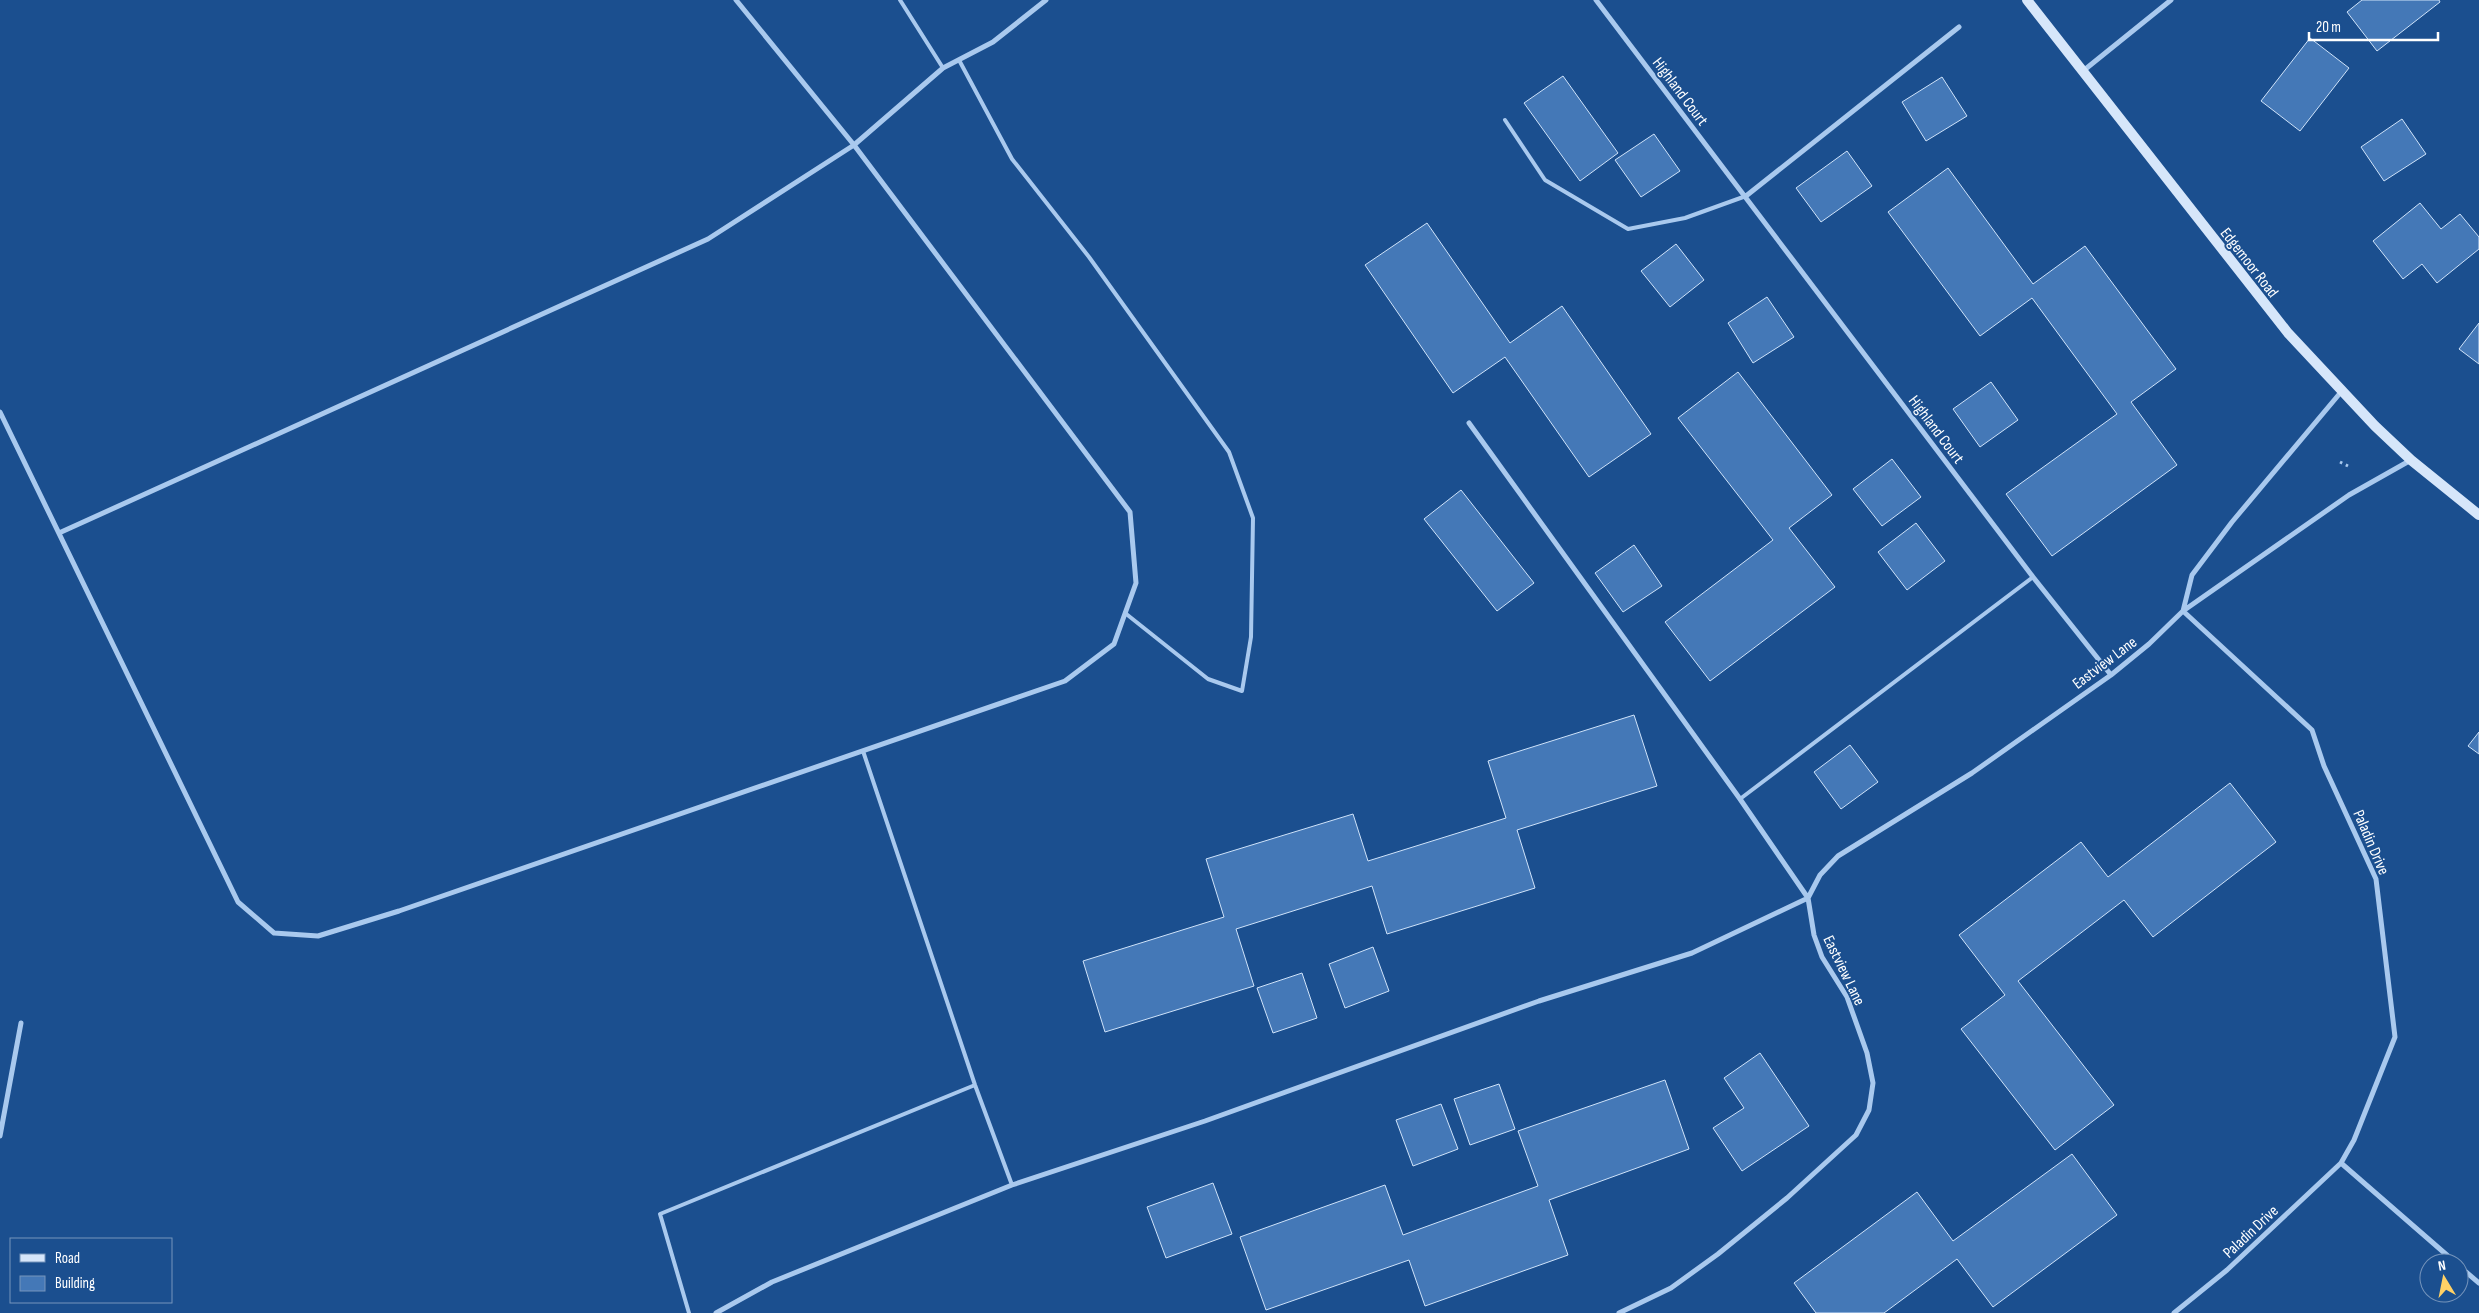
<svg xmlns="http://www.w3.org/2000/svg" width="2479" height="1313" font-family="'Sofia Sans Condensed',sans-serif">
<rect width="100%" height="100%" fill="#1b4f8f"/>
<path fill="#4478b7" stroke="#cfe3fa" d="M2362 0H2439L2440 2 2377 51 2347 12Z
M2310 38 2349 68 2300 131 2261 101Z
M1563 76 1618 153 1580 181 1524 103Z
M1942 77 1967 116 1926 141 1902 102Z
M2402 119 2426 154 2384 181 2361 147Z
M1654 134 1680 171 1641 197 1615 160Z
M1847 151 1872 186 1821 222 1796 188Z
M1948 168 2033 284 2085 246 2176 369 2131 402 2177 465 2052 556 2006 494 2117 414 2032 298 1980 336 1888 212Z
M2420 203 2441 229 2460 214 2479 237V249L2437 283 2422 264 2403 279 2373 241Z
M1427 223 1510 343 1562 306 1651 434 1589 477 1505 357 1453 393 1365 265Z
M1676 244 1704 280 1670 307 1641 271Z
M1767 297 1794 337 1753 363 1728 323Z
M2479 323V364L2459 349Z
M1738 372 1832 495 1789 528 1835 587 1710 681 1665 622 1773 540 1678 418Z
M1991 382 2018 420 1980 447 1953 409Z
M1892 459 1921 497 1882 526 1853 489Z
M1461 490 1534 583 1497 611 1424 519Z
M1916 523 1945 561 1907 590 1878 552Z
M1634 545 1662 586 1623 612 1595 573Z
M1634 715 1657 786 1517 830 1535 888 1387 934 1372 886 1236 929 1254 986 1105 1032 1083 961 1224 917 1206 859 1353 814 1368 861 1506 818 1488 761Z
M2479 732V754L2468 746Z
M1850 745 1878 782 1841 809 1814 772Z
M2230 783 2276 842 2153 937 2124 900 2018 981 2114 1105 2055 1150 1961 1029 2005 995 1959 935 2081 842 2108 877Z
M1373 947 1389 991 1345 1008 1329 964Z
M1302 973 1317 1018 1273 1033 1257 988Z
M1760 1053 1809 1126 1742 1171 1713 1128 1744 1108 1724 1078Z
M1665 1080 1689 1149 1549 1200 1568 1255 1425 1306 1409 1260 1266 1310 1240 1237 1385 1185 1403 1235 1538 1186 1518 1131Z
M1499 1084 1515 1129 1470 1145 1454 1099Z
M1441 1104 1458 1149 1413 1166 1396 1120Z
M2072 1154 2117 1215 1993 1307 1957 1259 1884 1313H1816L1794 1283 1917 1192 1953 1241Z
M1213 1183 1232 1234 1166 1258 1147 1207Z"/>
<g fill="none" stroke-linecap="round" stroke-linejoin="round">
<path stroke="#a9c9ee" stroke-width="3" stroke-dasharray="2.5 4" stroke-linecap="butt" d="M2340 462 2348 466"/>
<path stroke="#a9c9ee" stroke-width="4" d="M900 0 943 68
M959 60 1012 159 1089 257 1229 452 1253 518 1251 637 1242 691 1208 679 1125 613
M1505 120 1545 180 1628 229 1685 218 1746 196
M863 751 975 1085 1012 1185
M1740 799 2033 577
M689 1313 660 1214 975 1085"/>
<path stroke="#a9c9ee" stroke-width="5" d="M1596 0 2033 577 2111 675
M2083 71 2171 0
M1746 196 1959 27
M0 412 238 902 274 933 318 936 399 911 1065 681 1114 644 1136 583 1130 512 854 145 736 0
M59 533 708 239 854 145 943 68 993 42 1046 0
M2183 611 2192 575 2232 522 2341 392
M0 1136 21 1023
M2341 1163 2456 1263
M2459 1266 2479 1283
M716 1313 772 1282 1012 1185 1205 1121 1539 1001 1692 953 1808 898 1740 799 1469 423
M1619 1313 1671 1288 1718 1254 1787 1198 1856 1135 1869 1110 1873 1083 1867 1053 1847 997 1822 957 1814 935 1808 898 1820 875 1838 856 1972 773 2111 675 2149 644 2183 611 2349 495 2411 460
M2174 1313 2227 1270 2341 1163 2354 1140 2395 1037 2376 879 2324 766 2312 730 2183 611"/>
<path stroke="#d6e6fa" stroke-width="10" d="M2027 0 2288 333 2375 426 2411 460 2479 515"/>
</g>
<g text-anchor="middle" stroke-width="4" stroke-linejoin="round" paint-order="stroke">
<g font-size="16" fill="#fff" stroke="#1b4f8f">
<text transform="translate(1681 91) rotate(53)" y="6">Highland Court</text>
<text transform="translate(2250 262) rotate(52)" y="6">Edgemoor Road</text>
<text transform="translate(1937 429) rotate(53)" y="6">Highland Court</text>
<text transform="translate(2104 662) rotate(-37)" y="6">Eastview Lane</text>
<text transform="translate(2372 842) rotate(67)" y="6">Paladin Drive</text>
<text transform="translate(1845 970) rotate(64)" y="6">Eastview Lane</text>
<text transform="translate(2250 1231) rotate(-43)" y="6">Paladin Drive</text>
</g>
</g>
<rect x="10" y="1238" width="162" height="65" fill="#1b4f8f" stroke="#7695bc"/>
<rect x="20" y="1254" width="25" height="8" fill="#d6e6fa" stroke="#7695bc"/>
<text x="55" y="1263" font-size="15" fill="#ffffff">Road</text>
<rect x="20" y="1276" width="25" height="15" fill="#4478b7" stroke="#7695bc"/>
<text x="55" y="1288" font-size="15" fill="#ffffff">Building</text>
<g transform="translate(2444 1278) rotate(350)"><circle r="24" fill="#1b4f8f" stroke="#7695bc"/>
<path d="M0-4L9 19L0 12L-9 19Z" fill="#ffd166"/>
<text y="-8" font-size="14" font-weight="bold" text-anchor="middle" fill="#ffffff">N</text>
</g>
<path d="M2309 32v8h129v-8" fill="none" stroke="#ffffff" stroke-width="2.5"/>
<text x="2316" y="32" font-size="15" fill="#ffffff" stroke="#1b4f8f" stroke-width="4" paint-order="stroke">20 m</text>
</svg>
